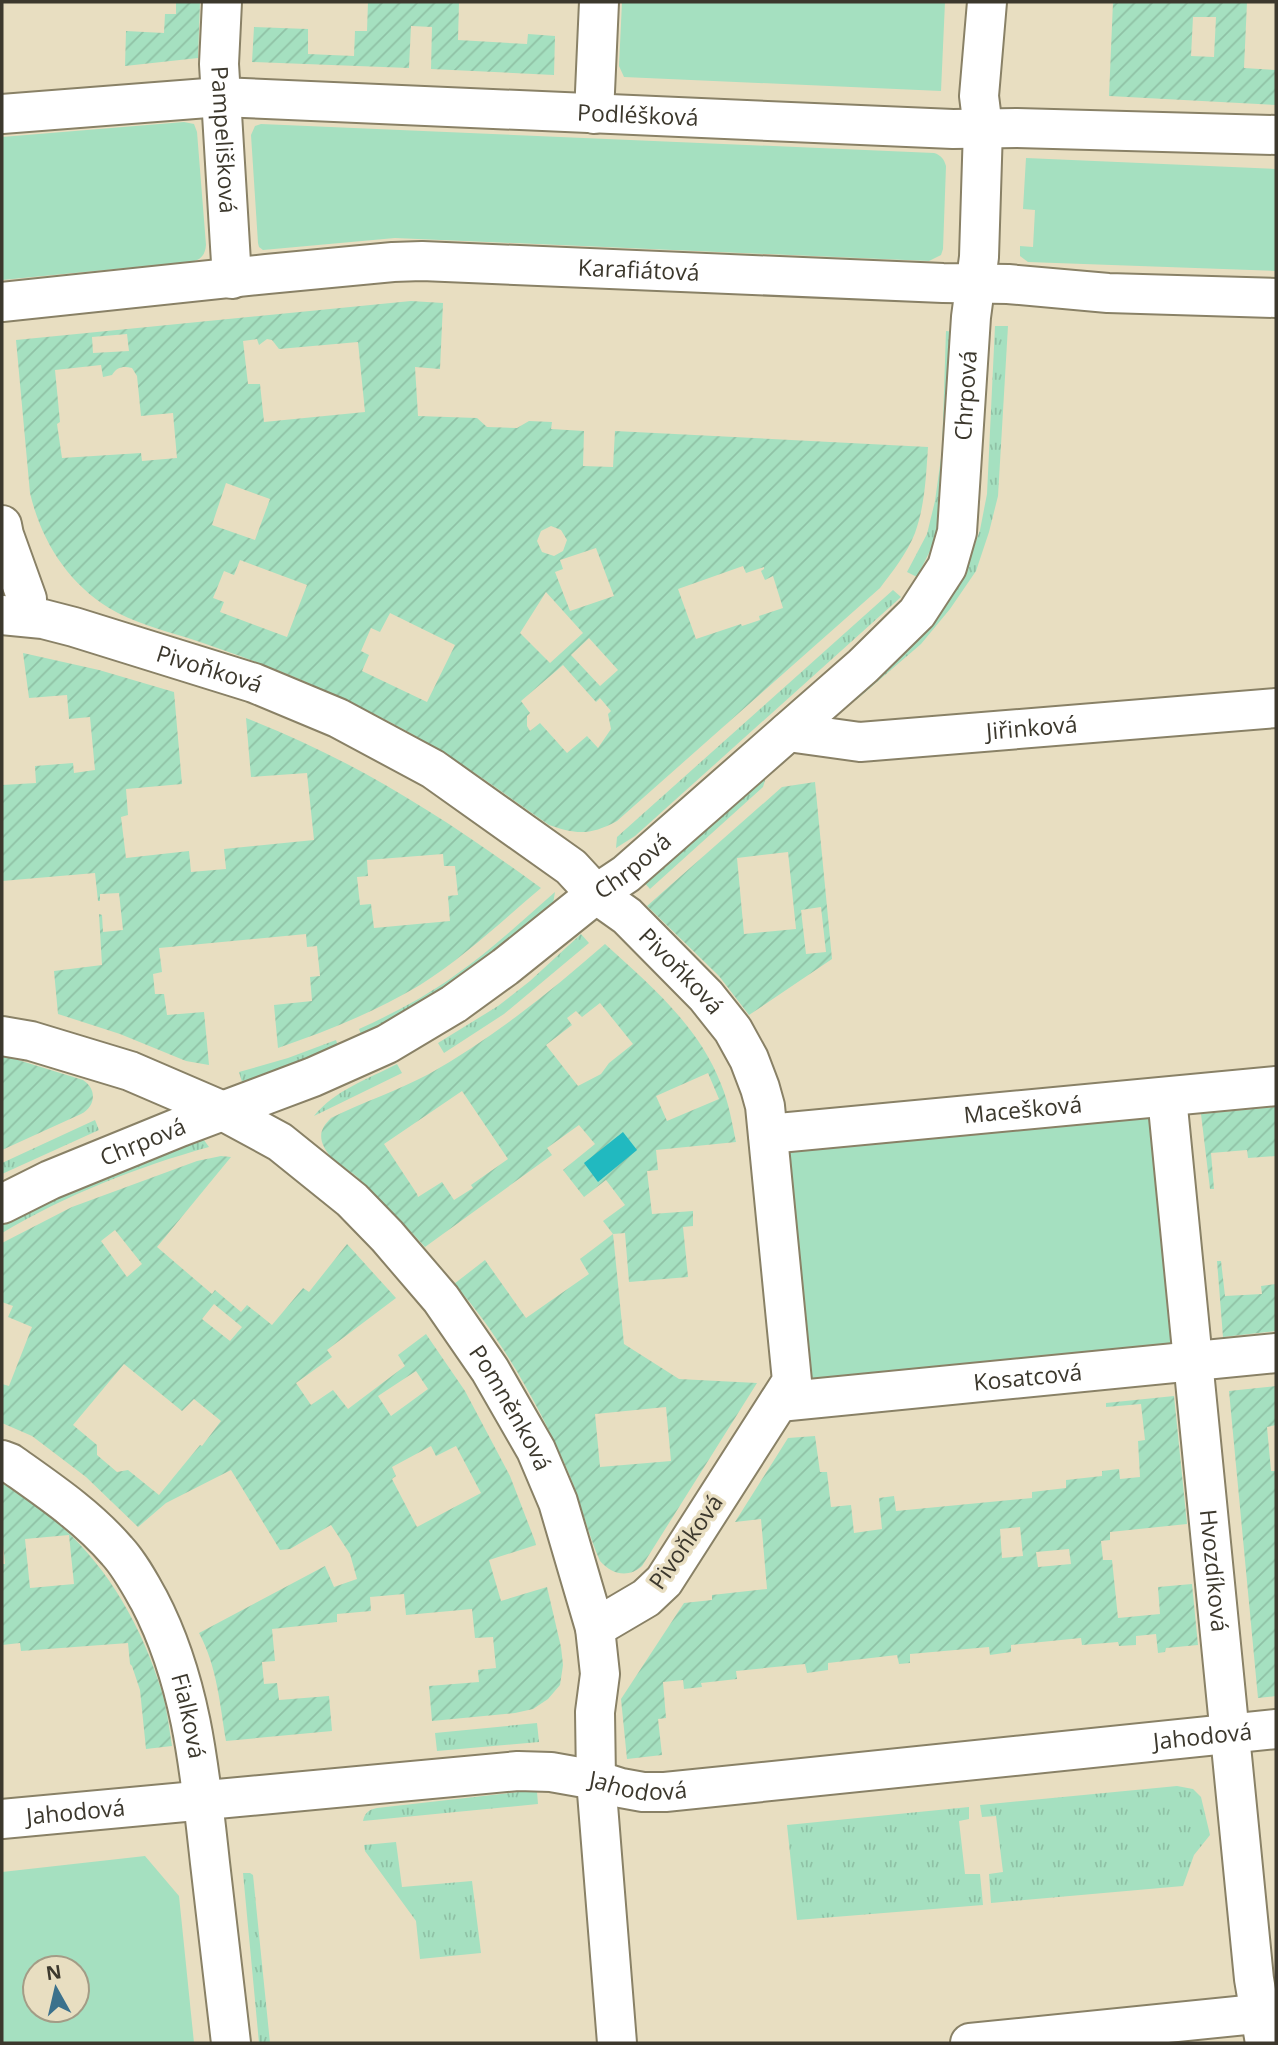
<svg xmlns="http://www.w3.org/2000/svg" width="1278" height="2045" font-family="'Open Sans',sans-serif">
<defs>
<pattern id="grass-tufts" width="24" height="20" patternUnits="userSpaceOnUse" patternTransform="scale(1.75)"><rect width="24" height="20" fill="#a5e0c0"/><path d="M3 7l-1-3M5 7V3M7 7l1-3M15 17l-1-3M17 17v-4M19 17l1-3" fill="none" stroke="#8fc1a5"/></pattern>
<pattern id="garden-furrows" width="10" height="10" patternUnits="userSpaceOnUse" patternTransform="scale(1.75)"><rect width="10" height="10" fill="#a5e0c0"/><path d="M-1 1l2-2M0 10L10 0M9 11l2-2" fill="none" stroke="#8fc1a5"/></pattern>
</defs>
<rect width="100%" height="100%" fill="#e8dec1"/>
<path fill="url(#grass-tufts)" d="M995 326H1008L998 496 989 532 976 571 950 609 921 644 856 700 858 691 967 567 980 530 987 494Z
M946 331 956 332 952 451 937 537 917 577 907 572 927 534 935 501 942 451Z
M893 590 901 597 635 836 616 848 617 837Z
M766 777 763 787 650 889 642 880 757 778Z
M555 892 553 904 492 961 363 1040 359 1029C392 1014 425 997 454 976 490 951 522 921 555 892Z
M581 934 589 943 504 1014 444 1053 438 1043 498 1006 530 981Z
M336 1040 339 1049 290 1067 242 1082 239 1072 288 1058Z
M397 1064 402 1073 314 1116C335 1090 368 1079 397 1064Z
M95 1120 99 1130 2 1174V1163Z
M201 1136 209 1147C137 1167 66 1195 2 1233V1216Z
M537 1723 539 1742 437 1751 435 1733Z
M1177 1786 1193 1789 1201 1797 1210 1835 1194 1855 1183 1886 991 1903 989 1874 1003 1872 996 1816 982 1817 980 1805Z
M518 1792H537L538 1804 363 1821C365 1812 369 1810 377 1808Z
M969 1807V1819L959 1821 965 1874H980L983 1905 797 1920 787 1825Z
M396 1842 402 1887 472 1881 481 1953 420 1959 416 1921 365 1851 364 1845Z
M243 1873H250L253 1875 270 2043H259Z"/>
<path fill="#a5e0c0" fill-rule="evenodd" d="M622 2H945L941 91 624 77 619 66Z
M184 122 194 124 197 132 206 245C205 257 199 261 188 262L2 280V137Z
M261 124 934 153C941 155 944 159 946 166L943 249 941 255 929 261 395 238 263 250 259 247 258 243 251 135 255 126Z
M1026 158 1276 169V271L1028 262 1020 256V246L1033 247 1035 210 1023 209Z
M1155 1113 1176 1345 808 1384 784 1146Z
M145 1856 179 1896 194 2043H2V1872ZM77 1968V2010H35V1968Z"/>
<path fill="url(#garden-furrows)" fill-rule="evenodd" d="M176 2H200L198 58 125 66 126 31 164 33 165 14H176Z
M368 2H459L458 40 527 44 528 34 555 36 554 75 431 69 432 27 411 26 409 68 252 62 254 27 308 29V54L354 56 355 31H367Z
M1113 2H1247L1244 68 1276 70V105L1109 96ZM1193 17H1216L1214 57 1191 56Z
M411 301 443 303 440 369 415 367 418 416 477 418 487 427 517 428 529 421 552 422 551 429 584 431 583 466 613 467 615 431 928 447C926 476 925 505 915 533 907 553 893 571 880 588L617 821C591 835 577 835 549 825 516 802 483 778 449 756 408 730 362 707 317 687 275 668 232 653 188 638 162 630 132 622 109 608 67 582 41 540 30 493L16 340ZM127 334 129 351 93 353 92 337ZM257 339 259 345 267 339 272 340 279 349 358 342 365 412 264 422 260 384H248L243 341ZM101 365 103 377 112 375C117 367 123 366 132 368L137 376 141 416 173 413 177 458 142 461 141 453 62 458 57 424 60 422 55 370ZM226 483 270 499 255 540 212 525ZM551 526 561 530 567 540 563 551 554 556 542 552 537 541 541 531ZM596 548 614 596 570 611 555 572 563 569 560 560ZM240 560 307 585 287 637 220 612 224 602 213 598 224 571 234 575ZM743 566 746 573 764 567V569L761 571 765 580 773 576 783 608 759 616 760 620 742 626 741 624 696 639 678 589ZM546 592 583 633 550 663 520 633ZM390 613 455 645 427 702 362 671 369 655 361 651 371 628 380 632ZM589 638 618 670 600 686 571 655ZM563 665 596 702 600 698 611 711 608 714 611 729 598 748 587 736 567 753 540 723 530 731 527 726V716L530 713 521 701Z
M23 653 99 670 174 692 182 784 126 789 128 815 121 817 126 858 189 851 191 872 226 869 224 849 314 840 307 773 251 777 246 718C357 761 446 819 541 888 502 921 463 958 420 985 375 1012 327 1031 278 1048L274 1005 312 1001 310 977 320 976 317 946 307 947 306 934 159 948 162 972 153 974 155 994H164L167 1015 204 1012 209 1065 186 1061 120 1034 58 1014 54 971 102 965 99 914 102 915 103 932 123 930 119 893 100 894V901H98L95 873 2 881V785L36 783 35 766 73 763 74 773 95 770 90 717 69 719 67 695 29 698ZM443 854 444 866H455L458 895 448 896 450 921 374 928 371 904 360 905 357 877 368 876 367 860Z
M815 782 832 959 749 1015 719 976 647 906 782 787ZM788 852 796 929 744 934 737 858ZM821 907 826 952 806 954 801 910Z
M605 944C651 986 698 1025 721 1084 729 1103 732 1123 736 1142L656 1150 658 1170 647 1171 652 1214 693 1211V1226L683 1227 688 1277 629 1282 625 1233 613 1234 624 1344 679 1379 757 1383 642 1566C629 1578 612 1575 600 1561 588 1534 581 1504 570 1476 543 1413 500 1334 454 1284L485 1260 526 1318 589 1274 580 1259 613 1234 603 1221 625 1205 606 1180 584 1197 563 1170 595 1144 579 1125 547 1148 552 1155 425 1247C403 1223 380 1199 356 1176 345 1167 330 1160 324 1147 318 1134 322 1127 331 1118 363 1102 397 1091 429 1074 493 1038 550 992 605 944ZM600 1003 633 1044 609 1063 601 1074 578 1086 546 1045 572 1025 567 1018 576 1011 582 1017ZM708 1073 719 1099 667 1121 656 1096ZM462 1091 508 1159 471 1185 473 1188 454 1200 442 1182 418 1197 417 1194 384 1144ZM666 1407 671 1461 600 1467 595 1414Z
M2 1055 83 1080C97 1089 96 1106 81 1114L2 1150Z
M1276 1107V1156L1248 1158 1247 1150 1211 1153 1214 1189H1210L1201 1114Z
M221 1156 231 1157 157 1247 212 1294 215 1290 241 1312 247 1305 272 1325 303 1288 309 1292 347 1244 396 1298 327 1350 332 1357 296 1383 311 1405 333 1390 348 1409 405 1366 398 1355 426 1334 465 1391 510 1476 535 1541 536 1545 489 1560 501 1601 547 1587 561 1647 563 1665 560 1685 548 1699 533 1709 515 1713 432 1721 429 1686 479 1682 478 1670 496 1668 493 1637 475 1638 472 1609 406 1615 404 1594 370 1597 371 1611 337 1614V1622L272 1629 275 1661 262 1662 264 1684 277 1683 279 1700 329 1696 332 1731 226 1741C220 1705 217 1666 199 1633L325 1566 334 1587 357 1579 350 1554 331 1525 290 1549 280 1550 231 1470 166 1503 138 1527 86 1477 32 1436 2 1423V1384L9 1386 32 1327 8 1317 13 1306 2 1302V1243L72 1207 197 1161ZM115 1230 142 1264 127 1277 101 1241ZM214 1304 242 1327 230 1341 202 1319ZM124 1364 182 1411 194 1399 221 1421 202 1446 200 1445 159 1495 128 1470 117 1472 97 1455V1445L73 1425ZM416 1371 428 1389 391 1416 378 1396ZM431 1446 436 1456 456 1446 481 1493 417 1527 392 1479 396 1476 392 1467Z
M1217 1261H1221L1225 1296 1262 1294 1261 1286 1276 1284V1331L1223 1337Z
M1276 1386V1425L1267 1427 1271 1471H1276V1696L1258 1698 1229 1391Z
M1174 1396 1187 1524 1110 1532V1540L1101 1541 1103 1560H1112L1118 1618 1160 1614 1158 1587 1192 1584 1198 1645 1166 1648 1165 1652 1158 1653 1156 1634 1136 1636V1645L1119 1646 1118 1642 1082 1645 1081 1638 1011 1645V1652L990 1655 989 1647 910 1654V1663L899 1664 897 1655 828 1663V1670L807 1673 805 1664 736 1671 737 1679 701 1683 702 1687 684 1689 683 1680 663 1682 666 1718 658 1719 662 1755 627 1759 621 1699 684 1603 712 1600V1595L767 1589 761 1519 735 1522 788 1438 815 1436 820 1472H827L831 1507 851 1505 854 1533 882 1529 879 1498 894 1496 896 1511 1032 1498V1492L1066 1488V1480L1102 1476V1471L1119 1469 1120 1479 1140 1477 1138 1441 1145 1440 1141 1404 1106 1407V1403ZM1020 1527 1023 1556 1002 1558 1000 1529ZM1069 1549 1071 1564 1038 1567 1036 1552Z
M2 1483C22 1497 44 1510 62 1527 110 1570 142 1628 161 1689 167 1707 169 1728 172 1746L146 1749 140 1690 132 1666 130 1664 128 1643 21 1651 20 1643 2 1645V1564H5L2 1535ZM69 1535 74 1584 30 1588 25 1539Z"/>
<path fill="#21b9c0" d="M623 1132 637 1150 598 1182 584 1163Z"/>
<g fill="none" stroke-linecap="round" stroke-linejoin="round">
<defs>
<g id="minor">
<path id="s1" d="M222 2 219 64 232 279"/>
<path id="s2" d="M2 114 220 97 953 129 1017 128 1276 135"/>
<path d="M594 114 599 2"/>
<path id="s3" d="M2 302 267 274 393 262 422 261 943 283 1008 284 1108 293 1276 298"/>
<path d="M2 525 4 535 27 599 26 617"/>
<path id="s4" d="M2 615 43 619 74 627 254 683 338 718 433 769 571 867 596 894 627 916 706 996 733 1030 749 1059 760 1088 765 1106 792 1381 664 1581 646 1598 595 1628"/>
<path id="s5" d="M788 732 860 742 1276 708"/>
<path id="s6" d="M2 1036 31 1041 130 1071 223 1111 280 1142 352 1200 387 1236 441 1299 490 1370 536 1450 558 1502 595 1628 600 1674 595 1712 596 1780 617 2043"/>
<path id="s7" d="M1167 1097 1254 1979 1265 2043"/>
<path id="s8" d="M768 1134 1276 1086"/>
<path id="s9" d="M2 1204 50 1180 180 1127 313 1077 387 1044 454 1004 505 967 596 894 626 874 863 666 917 613 947 567 957 532 971 317 979 257 983 128 979 96 987 2"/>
<path id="s10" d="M779 1402 1276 1353"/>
<path id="s11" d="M2 1460 10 1463C48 1490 87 1516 117 1551 130 1565 140 1584 149 1600 192 1682 200 1772 210 1863 217 1923 224 1983 231 2043"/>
<path id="s12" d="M2 1819 518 1771 551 1772 596 1780 621 1788 643 1792H665L1276 1729"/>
<path d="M970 2043 1276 2012"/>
</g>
</defs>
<use href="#minor" stroke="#898166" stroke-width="42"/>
<use href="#minor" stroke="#fff" stroke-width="38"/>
</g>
<g text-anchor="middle" stroke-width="7" stroke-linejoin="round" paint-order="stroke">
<g font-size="23" fill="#3c382d" stroke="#e8dec1">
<text dy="8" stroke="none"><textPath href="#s2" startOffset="637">Podléšková</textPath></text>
<text dy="8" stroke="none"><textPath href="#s1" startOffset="138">Pampelišková</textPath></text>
<text dy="8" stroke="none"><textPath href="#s3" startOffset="639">Karafiátová</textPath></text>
<text dy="8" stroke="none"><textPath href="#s9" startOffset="1330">Chrpová</textPath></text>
<text dy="8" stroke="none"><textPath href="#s4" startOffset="215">Pivoňková</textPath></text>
<text dy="8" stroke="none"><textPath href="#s5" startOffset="245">Jiřinková</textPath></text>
<text dy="8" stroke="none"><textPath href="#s9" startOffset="721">Chrpová</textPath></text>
<text dy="8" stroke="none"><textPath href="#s4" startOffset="782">Pivoňková</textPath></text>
<text dy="8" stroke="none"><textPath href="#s8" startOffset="256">Macešková</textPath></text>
<text dy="8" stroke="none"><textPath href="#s9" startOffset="154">Chrpová</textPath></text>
<text dy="8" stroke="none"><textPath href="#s10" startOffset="250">Kosatcová</textPath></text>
<text dy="8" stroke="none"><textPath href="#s6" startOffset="654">Pomněnková</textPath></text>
<text transform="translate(686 1542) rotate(-55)" y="8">Pivoňková</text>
<text dy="8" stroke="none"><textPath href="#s7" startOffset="476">Hvozdíková</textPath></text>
<text dy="8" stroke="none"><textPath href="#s11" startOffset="329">Fialková</textPath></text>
<text dy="8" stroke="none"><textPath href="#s12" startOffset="1208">Jahodová</textPath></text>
<text dy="8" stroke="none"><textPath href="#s12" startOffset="640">Jahodová</textPath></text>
<text dy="8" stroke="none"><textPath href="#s12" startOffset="74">Jahodová</textPath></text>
</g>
</g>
<rect width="1278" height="2045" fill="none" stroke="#3c382d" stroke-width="7"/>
<g transform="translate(56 1989) rotate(352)"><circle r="33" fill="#e8dec1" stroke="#a39c86" stroke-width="2"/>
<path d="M0-5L12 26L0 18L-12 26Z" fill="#3b718c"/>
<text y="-10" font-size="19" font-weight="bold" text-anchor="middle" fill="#3c382d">N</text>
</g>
</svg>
